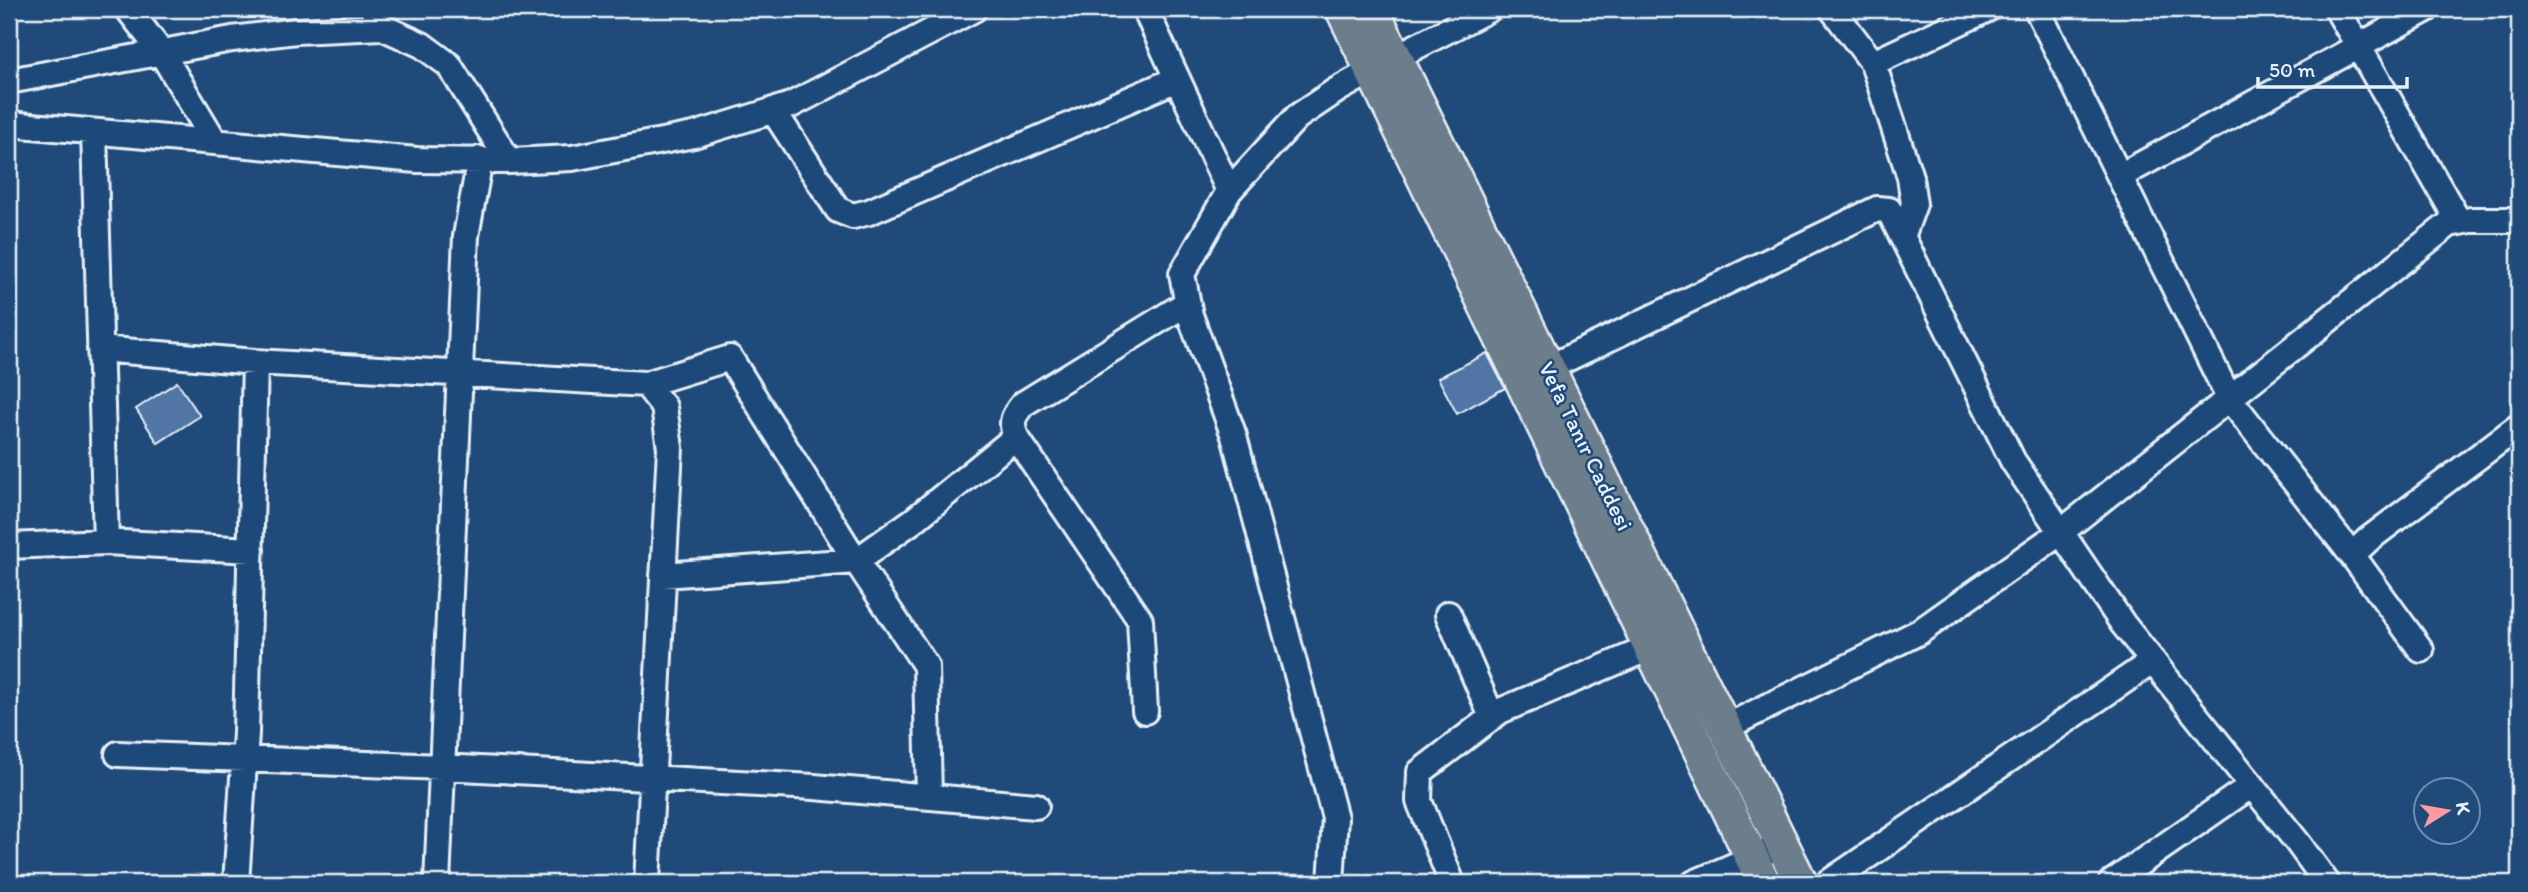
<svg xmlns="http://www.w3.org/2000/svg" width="2528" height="892" font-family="Itim,sans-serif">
<rect width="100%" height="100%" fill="#1f4a7a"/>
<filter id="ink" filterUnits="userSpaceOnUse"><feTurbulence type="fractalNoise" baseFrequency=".0143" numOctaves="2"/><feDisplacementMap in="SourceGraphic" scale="14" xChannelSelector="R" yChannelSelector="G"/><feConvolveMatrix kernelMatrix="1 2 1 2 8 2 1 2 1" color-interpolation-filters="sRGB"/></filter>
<g filter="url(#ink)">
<path fill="#5176a5" stroke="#e8f1f8" stroke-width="2" d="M1487 353 1505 388 1457 414 1438 378Z
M177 382 200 416 158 443 136 409Z"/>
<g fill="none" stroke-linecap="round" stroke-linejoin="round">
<defs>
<path id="minor" d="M128 9 161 52 215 142
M373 9 382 27 422 45 449 65 509 161
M1145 9 1229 191
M1832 9 1873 63 1910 177 1914 204 1903 234
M2037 9 2229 398 2352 555 2421 650
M2337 9 2459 222
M1396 57 1489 9
M1873 63 1988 9
M9 81 232 39 296 31 382 27
M773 110 838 210 853 216 869 212 1177 79
M9 124 417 160 509 161 572 158 694 135 791 105 974 9
M94 132 106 542
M2120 176 2427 9
M100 349 255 362 646 384 730 358 851 553 926 666 929 797
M1548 368 1877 209 1889 210 2013 461 2123 624 2298 843 2327 883
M646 384 664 407 670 448 647 883
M9 546 106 542 251 550
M2352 555 2369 539 2519 426
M663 575 856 561 914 520 1016 437
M1448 614 1492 717
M1145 711 1140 620 1016 437C1010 422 1013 416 1023 404L1187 303
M1724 728 1919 632 2061 532 2449 224 2471 220H2519
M118 754 442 767 814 787 1036 806
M236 883 246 733 255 362
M437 883 466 236 480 159
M1331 883 1335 818 1234 436 1190 315 1182 274 1229 191 1297 117 1337 90 1373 70
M1452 883 1419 801 1420 772 1500 711 1652 647
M1694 883 1768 851
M1828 883 2153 661
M2111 883 2252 785"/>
<path id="major" d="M1342 9 1764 883
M1372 9 1801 883"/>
</defs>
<use href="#minor" stroke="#e8f1f8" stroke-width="30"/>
<use href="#major" stroke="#e8f1f8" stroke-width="37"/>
<use href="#minor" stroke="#1f4a7a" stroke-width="24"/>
<use href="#major" stroke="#6c7d8b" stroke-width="32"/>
</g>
</g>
<g text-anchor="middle" stroke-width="5" stroke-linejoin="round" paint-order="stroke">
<g font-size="23" fill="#e8f1f8" stroke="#1f4a7a">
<text transform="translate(1586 446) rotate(64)" y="8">Vefa Tanır Caddesi</text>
</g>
</g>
<rect width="2528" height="892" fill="none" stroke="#1f4a7a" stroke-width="35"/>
<rect x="18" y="18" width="2493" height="857" fill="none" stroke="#e8f1f8" stroke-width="2.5" filter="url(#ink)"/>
<g transform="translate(2447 811) rotate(79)"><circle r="33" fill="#1f4a7a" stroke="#6f8dac" stroke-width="2"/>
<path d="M0-5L12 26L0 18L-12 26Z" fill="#ff9aa2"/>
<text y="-10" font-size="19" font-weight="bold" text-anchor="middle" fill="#e8f1f8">K</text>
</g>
<path d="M2258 77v10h149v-10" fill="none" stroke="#e8f1f8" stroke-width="3.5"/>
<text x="2269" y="77" font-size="21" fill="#e8f1f8" stroke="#1f4a7a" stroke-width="5" paint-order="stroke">50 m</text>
</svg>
